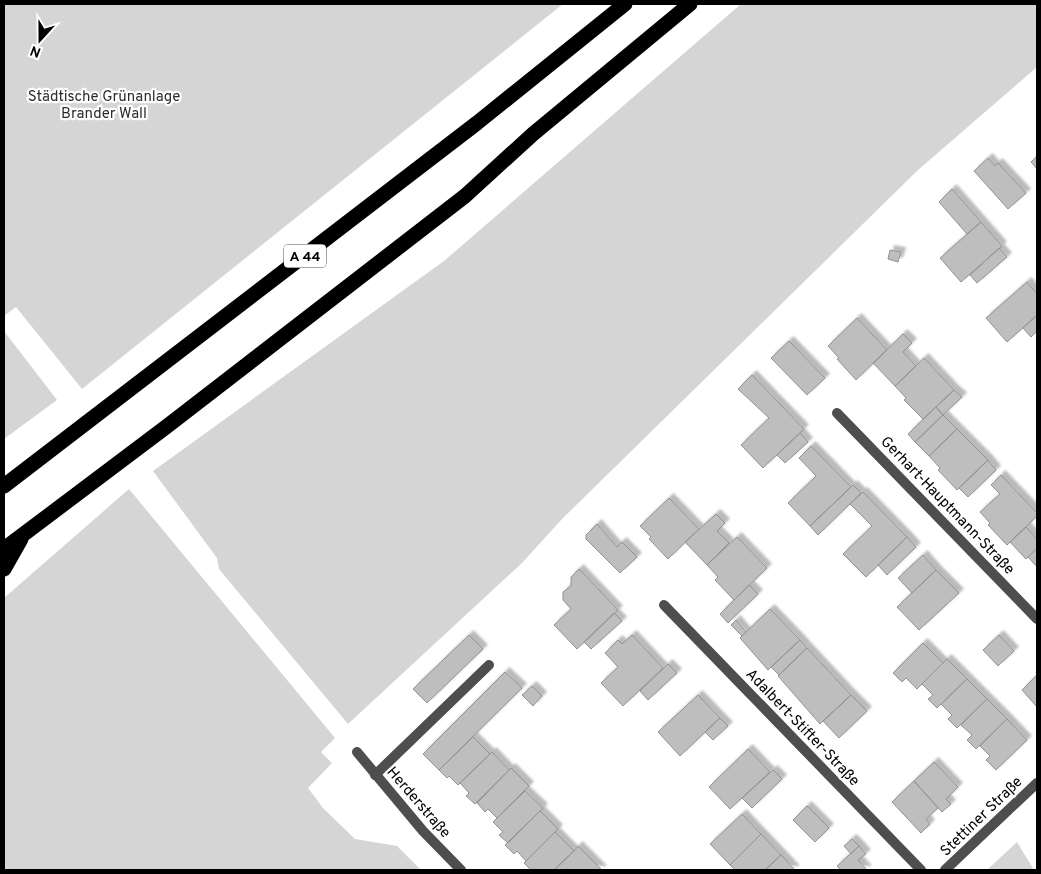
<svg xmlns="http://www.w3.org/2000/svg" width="1041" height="874" font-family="Overpass,sans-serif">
<defs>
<filter id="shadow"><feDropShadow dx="4.5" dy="-4.5" stdDeviation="1" flood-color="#0004"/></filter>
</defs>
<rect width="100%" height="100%" fill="#fff"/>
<path fill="#d5d5d5" d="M4 4H563L82 389 16 307 4 316Z
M741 4H1037V67L918 170 562 519 522 563 348 724 219 569 217 558 153 471 444 261Z
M4 331 57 400 4 439Z
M129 489 335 738 321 752 332 763 308 788 323 808 355 839 397 846 421 870H4V598Z
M1017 842 1034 870H987Z"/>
<path fill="#bebebe" stroke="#929292" filter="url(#shadow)" d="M1037 156V169L1031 162Z
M988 158 995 166 998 163 1026 193 1008 209 974 171Z
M952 189 981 222 967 234 939 202Z
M981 222 1002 246 961 282 940 258Z
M999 248 1007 257 977 283 970 275Z
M890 250 901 252 898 262 888 259Z
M1027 282 1037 294V315L1007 342 986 318Z
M1037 315V331L1031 337 1023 328Z
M857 318 887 350 856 380 837 359 839 358 828 346Z
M903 334 912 343 903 352 916 366 895 386 873 363Z
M789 341 825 378 807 395 771 358Z
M924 358 954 390 923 419 904 400 906 398 895 386Z
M752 375 804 429 763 468 741 445 769 418 738 389Z
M954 390 962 397 943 415 936 407Z
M936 407 943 415 915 442 908 434Z
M943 415 957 429 929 456 915 442Z
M957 429 988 460 957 490 938 470 940 468 929 456Z
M800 433 808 442 785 463 777 455Z
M811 446 851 487 810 526 788 503 816 476 799 458Z
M988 460 996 470 968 497 959 488Z
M1001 475 1037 513V516L1007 545 988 525 990 523 980 512 1000 494 991 485Z
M853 485 861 493 818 535 810 526Z
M863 492 907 537 866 577 843 554 872 526 850 504Z
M669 498 699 529 668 559 649 539 651 537 640 526Z
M716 514 725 523 717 531 729 543 707 565 685 542Z
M597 524 617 547 622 542 637 557 620 573 586 539V535Z
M1026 527 1037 539V548L1026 559 1010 542Z
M737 537 767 568 734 600 715 580 718 577 707 565Z
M907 537 916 547 887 575 878 565Z
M1037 548V567L1028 557Z
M923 555 936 570 912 593 898 578Z
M579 569 618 610 577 649 554 625 571 609 563 600V592L571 586V577Z
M936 570 959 593 919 630 897 607Z
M749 585 758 594 728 623 720 614Z
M770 609 800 640 768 670 740 638Z
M614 613 622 621 591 649 584 642Z
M736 620 746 632 742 636 731 625Z
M469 635 483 649 427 703 413 689Z
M632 635 663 668 623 706 601 683 618 667 605 653 618 640 622 644Z
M999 635 1014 651 998 666 983 650Z
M800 640 807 648 779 675 771 667Z
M923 643 943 663 917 689 906 678 902 682 893 673Z
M807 648 851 695 820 724 778 676Z
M947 659 967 679 937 708 928 699 933 695 922 684Z
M668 664 677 673 648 700 640 691Z
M505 672 522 688 439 770 423 754Z
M1037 675V707L1022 690Z
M967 679 987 699 957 728 948 719 952 715 941 704Z
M532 686 542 696 533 706 522 695Z
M698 695 720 718 680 756 658 732Z
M851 695 867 711 839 738 823 721Z
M987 699 1007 719 976 749 967 740 972 735 961 725Z
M720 718 728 726 713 740 705 732Z
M1007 719 1027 740 996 770 986 760 990 756 980 746Z
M473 737 490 754 458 785 449 776 447 778 439 770Z
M748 749 770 772 730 809 709 787Z
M492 752 509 770 475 804 466 796 469 793 460 783Z
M934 762 958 787 946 799 951 804 942 812 914 781Z
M511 768 529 786 497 818 488 809 485 812 477 803Z
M773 770 782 779 752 808 742 798Z
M914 781 938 808 926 819 930 824 921 833 892 802Z
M525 791 543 808 508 843 499 835 503 832 493 822Z
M807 806 829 828 815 842 793 820Z
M540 811 558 829 526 861 517 851 514 854 505 845Z
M742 814 761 834 730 865 710 844Z
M555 832 574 851 554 870H531L524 863Z
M761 834 781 855 765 870H735L730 865Z
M852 839 859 846 851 854 844 846Z
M578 846 602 870H554L574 851Z
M859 846 866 854 858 860 867 870H841L837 866Z
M781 855 795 870H765Z"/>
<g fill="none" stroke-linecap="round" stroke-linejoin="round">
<path stroke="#4e4e4e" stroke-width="10" d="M375 775 489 665"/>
<path stroke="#4e4e4e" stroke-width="10" d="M837 413 1037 619
M664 605 921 870
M357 752 423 831 461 870
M945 870 1037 783"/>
<path stroke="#000" stroke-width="15" d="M4 486 477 123 625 4
M4 549 166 427 465 196 533 134 690 4
M4 569 21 539"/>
</g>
<g text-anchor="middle" stroke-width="4.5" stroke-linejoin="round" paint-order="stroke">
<rect fill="#fff" stroke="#4c4c4c" stroke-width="1" x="284" y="244.5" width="42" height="23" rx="4"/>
<g font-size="14" font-weight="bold" fill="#000">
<text x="305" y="261">A 44</text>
</g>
<g font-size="15" fill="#2c2c2c" stroke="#fff">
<text x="104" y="101">Städtische Grünanlage<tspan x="104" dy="17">Brander Wall</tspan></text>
</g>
<g font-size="15" fill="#000" stroke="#fff">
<text transform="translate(948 505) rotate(46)" y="5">Gerhart-Hauptmann-Straße</text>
<text transform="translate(803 727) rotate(46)" y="5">Adalbert-Stifter-Straße</text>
<text transform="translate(419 802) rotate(49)" y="5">Herderstraße</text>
<text transform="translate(981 816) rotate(-44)" y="5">Stettiner Straße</text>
</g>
</g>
<rect width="1041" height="874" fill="none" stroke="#000000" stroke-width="10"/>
<g transform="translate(40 40) rotate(201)" stroke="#ffffff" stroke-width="4" paint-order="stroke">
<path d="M0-4L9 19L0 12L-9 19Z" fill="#000000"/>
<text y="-8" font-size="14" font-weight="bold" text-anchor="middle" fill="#000000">N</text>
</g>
</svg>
